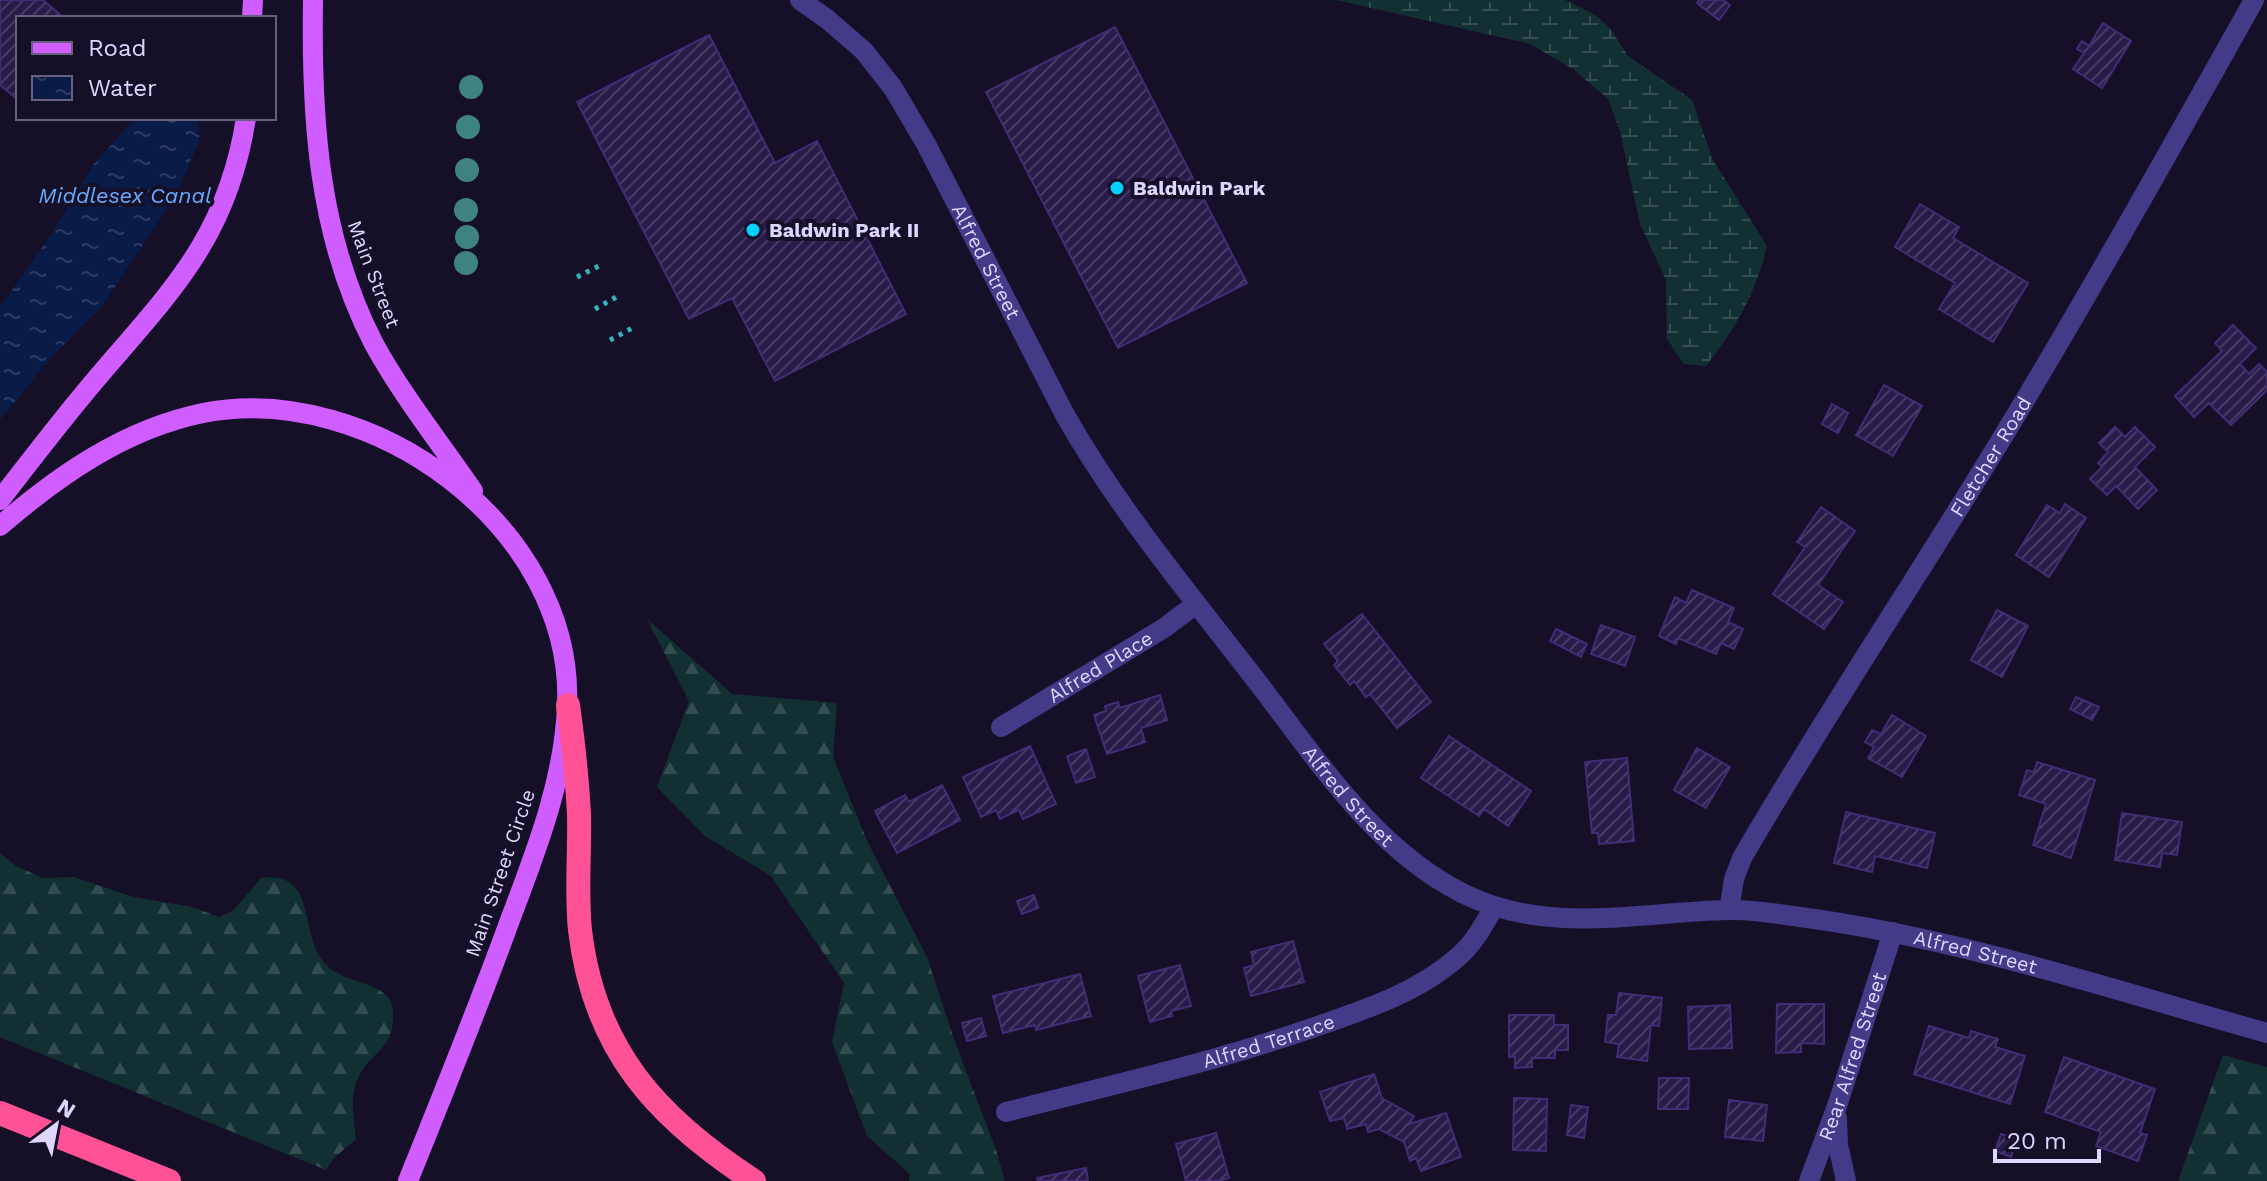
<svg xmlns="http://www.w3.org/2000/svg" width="2267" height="1181" font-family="'Work Sans',sans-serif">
<defs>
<pattern id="forest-firs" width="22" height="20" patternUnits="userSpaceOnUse" patternTransform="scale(2)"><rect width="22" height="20" fill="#123032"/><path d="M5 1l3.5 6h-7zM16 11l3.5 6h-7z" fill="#344d51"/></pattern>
<pattern id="wetland-marsh" width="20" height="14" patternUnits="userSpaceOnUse" patternTransform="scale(2)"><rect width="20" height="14" fill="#123032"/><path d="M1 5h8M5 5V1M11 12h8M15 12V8" fill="none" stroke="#344d51"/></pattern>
<pattern id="water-ripples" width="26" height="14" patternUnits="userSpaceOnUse" patternTransform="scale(2)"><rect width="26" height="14" fill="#091b47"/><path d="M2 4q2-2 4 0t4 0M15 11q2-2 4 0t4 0" fill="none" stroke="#2c3b63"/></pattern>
<pattern id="building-hatch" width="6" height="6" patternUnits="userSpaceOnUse" patternTransform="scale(2)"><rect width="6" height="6" fill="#281b49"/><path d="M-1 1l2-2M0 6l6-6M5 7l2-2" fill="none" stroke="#473b64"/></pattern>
</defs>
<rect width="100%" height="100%" fill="#160f28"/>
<path fill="url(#forest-firs)" d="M647 619 732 694 837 703 833 757 868 843 927 957 955 1042 996 1150 1005 1181H909L910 1174 867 1136 832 1042 844 983 771 876 705 836 657 787 689 701Z
M0 853 16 866 43 878 74 877 133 897 192 907 219 917 233 911 261 878C316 870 300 930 322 960 341 987 391 979 393 1010 396 1050 370 1051 358 1078 349 1097 354 1120 356 1139L334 1158 326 1170 0 1037Z
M2223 1055 2267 1067V1181H2178Z"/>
<path fill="url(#wetland-marsh)" d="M1336 0H1565L1595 15 1609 27 1628 56 1692 100 1713 160 1767 246C1755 295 1737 326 1706 366L1684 364 1667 339 1666 280 1640 224 1620 131 1608 99 1573 69 1530 44Z"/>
<path fill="url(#water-ripples)" d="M135 118H199V141L175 197 103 305 49 360 0 420V307L52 233 93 165Z"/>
<path fill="url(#building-hatch)" stroke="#412d75" stroke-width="2" d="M0 0H43L64 18H18V100L0 85Z
M1699 0H1723L1730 5 1719 20 1697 3Z
M2103 23 2131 41 2102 88 2073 69 2084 53 2077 49 2082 41 2089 46Z
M1115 27 1247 283 1118 348 986 92Z
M709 35 775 163 817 141 906 314 775 381 732 298 689 319 577 102Z
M1920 204 1959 227 1953 238 2028 283 1993 342 1939 309 1955 283 1895 247Z
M2233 325 2256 348 2240 364 2249 374 2259 364 2267 372V390L2231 425 2209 403 2194 417 2175 396 2222 351 2215 343Z
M1884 385 1922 406 1893 456 1856 435Z
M1832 404 1848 413 1838 433 1822 424Z
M2115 427 2125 437 2135 427 2155 447 2135 467 2157 490 2138 509 2116 486 2107 495 2090 479 2102 467 2098 463 2108 452 2099 443Z
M2065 504 2086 518 2049 577 2016 555 2047 505 2060 513Z
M1821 507 1855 531 1818 585 1843 602 1824 629 1773 594 1805 547 1797 542Z
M1692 590 1734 608 1728 622 1743 629 1734 649 1721 643 1716 654 1678 638 1676 644 1659 636 1675 597 1686 603Z
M1997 610 2028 626 2002 677 1971 660Z
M1362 614 1431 702 1397 728 1370 694 1366 697 1354 681 1350 685 1334 665 1338 661 1324 644Z
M1601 625 1635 637 1625 666 1591 654Z
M1556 629 1587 644 1581 657 1550 641Z
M1160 695 1167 720 1141 728 1145 742 1107 754 1094 715 1106 711 1105 706 1118 702 1120 708Z
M2076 697 2099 707 2092 720 2070 709Z
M1892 715 1926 736 1902 777 1868 758 1874 747 1865 742 1872 730 1881 734Z
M1449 736 1531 791 1508 826 1484 809 1479 816 1421 778Z
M1030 746 1056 804 1023 819 1019 810 1000 819 996 810 981 817 963 777Z
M1697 748 1730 767 1706 808 1674 790Z
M1086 749 1095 777 1076 783 1067 756Z
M1627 758 1634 841 1599 844 1598 833H1592L1585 762Z
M2037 762 2095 780 2071 858 2033 845 2046 804 2019 795 2027 770 2034 772Z
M942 785 960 820 897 853 875 811 905 795 909 802Z
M1846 812 1935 833 1927 868 1875 856 1872 872 1834 863Z
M2122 813 2182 822 2177 855 2162 853 2160 867 2115 860Z
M1034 895 1038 908 1022 914 1017 901Z
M1293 941 1304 982 1251 996 1244 968 1254 965 1251 952Z
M1180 965 1191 1006 1171 1011 1172 1016 1150 1022 1138 976Z
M1080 974 1091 1016 1036 1030 1035 1025 1003 1033 993 996Z
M1619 993 1662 998 1659 1026 1651 1025 1647 1061 1617 1057 1619 1044 1605 1042 1608 1015H1616Z
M1777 1004H1824V1044L1801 1043V1052L1776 1053Z
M1730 1005 1732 1048 1689 1049 1688 1007Z
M1509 1015H1554V1025H1568V1050H1555V1058H1532V1067L1515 1068V1057H1509Z
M981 1018 986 1036 967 1041 962 1023Z
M1929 1026 1969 1038 1971 1031 1998 1039 1995 1047 2025 1056 2010 1104 1914 1074Z
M2064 1057 2155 1089 2140 1133 2147 1135 2138 1161 2096 1146 2101 1132 2045 1112Z
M1374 1074 1382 1098 1414 1116 1409 1124 1446 1113 1461 1157 1421 1171 1416 1158 1410 1161 1404 1142 1379 1129 1368 1132 1366 1124 1347 1129 1344 1118 1330 1121 1320 1092Z
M1659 1078H1689L1688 1109H1658Z
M1514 1098 1547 1099 1546 1151 1513 1150Z
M1729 1100 1767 1105 1763 1141 1725 1137Z
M1571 1105 1588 1107 1584 1138 1567 1135Z
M1216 1133 1229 1178 1218 1181H1186L1176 1144Z
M2001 1134 2017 1139 2011 1157 1995 1151Z
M1086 1168 1088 1181H1038L1037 1178Z"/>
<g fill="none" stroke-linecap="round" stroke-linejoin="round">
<path stroke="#2eb8bc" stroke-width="5" stroke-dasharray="4 6" stroke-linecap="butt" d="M577 277 603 264
M595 309 620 295
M610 340 636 326"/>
<g stroke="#433a88" stroke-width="20">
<path id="s1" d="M800 0 827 19 864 51 893 88 926 144 1065 415C1118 508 1186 590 1252 675 1313 753 1371 847 1462 893 1547 936 1638 912 1728 910 1752 909 1777 914 1800 917 1959 938 2113 990 2267 1033"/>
<path id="s2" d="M1001 727 1164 628 1196 604"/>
<path id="s3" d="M1729 910 1734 879 1742 858C1828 710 1924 568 2013 420 2096 282 2175 141 2254 0"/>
<path id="s4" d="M1006 1112C1108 1086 1211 1063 1312 1028 1364 1010 1418 993 1459 956 1475 942 1484 924 1494 907"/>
<path d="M1837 1118 1838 1145 1846 1181"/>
<path id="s5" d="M1809 1181 1837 1106 1893 932"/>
</g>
<path stroke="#d05dff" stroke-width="20" d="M313 0C311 119 318 236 374 344 402 395 440 443 473 491
M252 18 253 0
M0 500C30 461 60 422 92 384 167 295 227 241 246 118
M0 526C59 475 125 429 203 413 371 380 575 528 567 706 564 781 536 851 510 920 478 1008 443 1094 408 1181"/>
<path stroke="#ff5196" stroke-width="24" d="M568 705C573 741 577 777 579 814 580 852 576 891 580 930 594 1050 657 1118 754 1181
M0 1113 169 1181"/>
</g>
<g fill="#3e8382">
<circle cx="471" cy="87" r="12"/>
<circle cx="468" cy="127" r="12"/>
<circle cx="467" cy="170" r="12"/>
<circle cx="466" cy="210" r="12"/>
<circle cx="467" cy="237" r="12"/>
<circle cx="466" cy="263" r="12"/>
</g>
<g fill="#02d1ff" stroke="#160f28" stroke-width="3">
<circle cx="1117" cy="188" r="8"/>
<circle cx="753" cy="230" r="8"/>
</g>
<g text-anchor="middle" stroke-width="8" stroke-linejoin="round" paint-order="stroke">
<g font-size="20" font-weight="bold" fill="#ded6ff" stroke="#160f28" text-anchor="start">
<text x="1133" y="195">Baldwin Park</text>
<text x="769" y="237">Baldwin Park II</text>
</g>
<g font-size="20" fill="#ded6ff" stroke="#160f28">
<text dy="7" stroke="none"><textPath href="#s1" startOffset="326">Alfred Street</textPath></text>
<text transform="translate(374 274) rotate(69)" y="7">Main Street</text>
<text dy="7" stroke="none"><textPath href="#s3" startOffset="526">Fletcher Road</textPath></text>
<text dy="7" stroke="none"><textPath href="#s2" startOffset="116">Alfred Place</textPath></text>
<text dy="7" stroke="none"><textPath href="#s1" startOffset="974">Alfred Street</textPath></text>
<text transform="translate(500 873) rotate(-71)" y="7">Main Street Circle</text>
<text dy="7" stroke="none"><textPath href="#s1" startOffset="1646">Alfred Street</textPath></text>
<text dy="7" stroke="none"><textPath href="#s4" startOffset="272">Alfred Terrace</textPath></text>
<text dy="7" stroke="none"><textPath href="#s5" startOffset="132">Rear Alfred Street</textPath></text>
</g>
<g font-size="22" font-style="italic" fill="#64aaff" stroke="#160f28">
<text x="125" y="203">Middlesex Canal</text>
</g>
</g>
<rect x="16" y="16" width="260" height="104" fill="#160f28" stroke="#665f7e" stroke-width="2"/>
<rect x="32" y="42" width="40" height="12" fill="#d05dff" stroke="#665f7e" stroke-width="2"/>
<text x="88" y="56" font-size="24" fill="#ded6ff">Road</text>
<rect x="32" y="76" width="40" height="24" fill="url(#water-ripples)" stroke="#665f7e" stroke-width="2"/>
<text x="88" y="96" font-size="24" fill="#ded6ff">Water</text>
<g transform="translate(56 1125) rotate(32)" stroke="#160f28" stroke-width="6" paint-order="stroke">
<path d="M0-6L14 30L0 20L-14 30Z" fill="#ded6ff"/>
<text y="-12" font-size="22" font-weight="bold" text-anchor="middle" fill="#ded6ff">N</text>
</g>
<path d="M1995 1149v12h104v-12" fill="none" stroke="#ded6ff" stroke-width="4"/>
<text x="2007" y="1149" font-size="24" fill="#ded6ff" stroke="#160f28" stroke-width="6" paint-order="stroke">20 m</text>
</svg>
